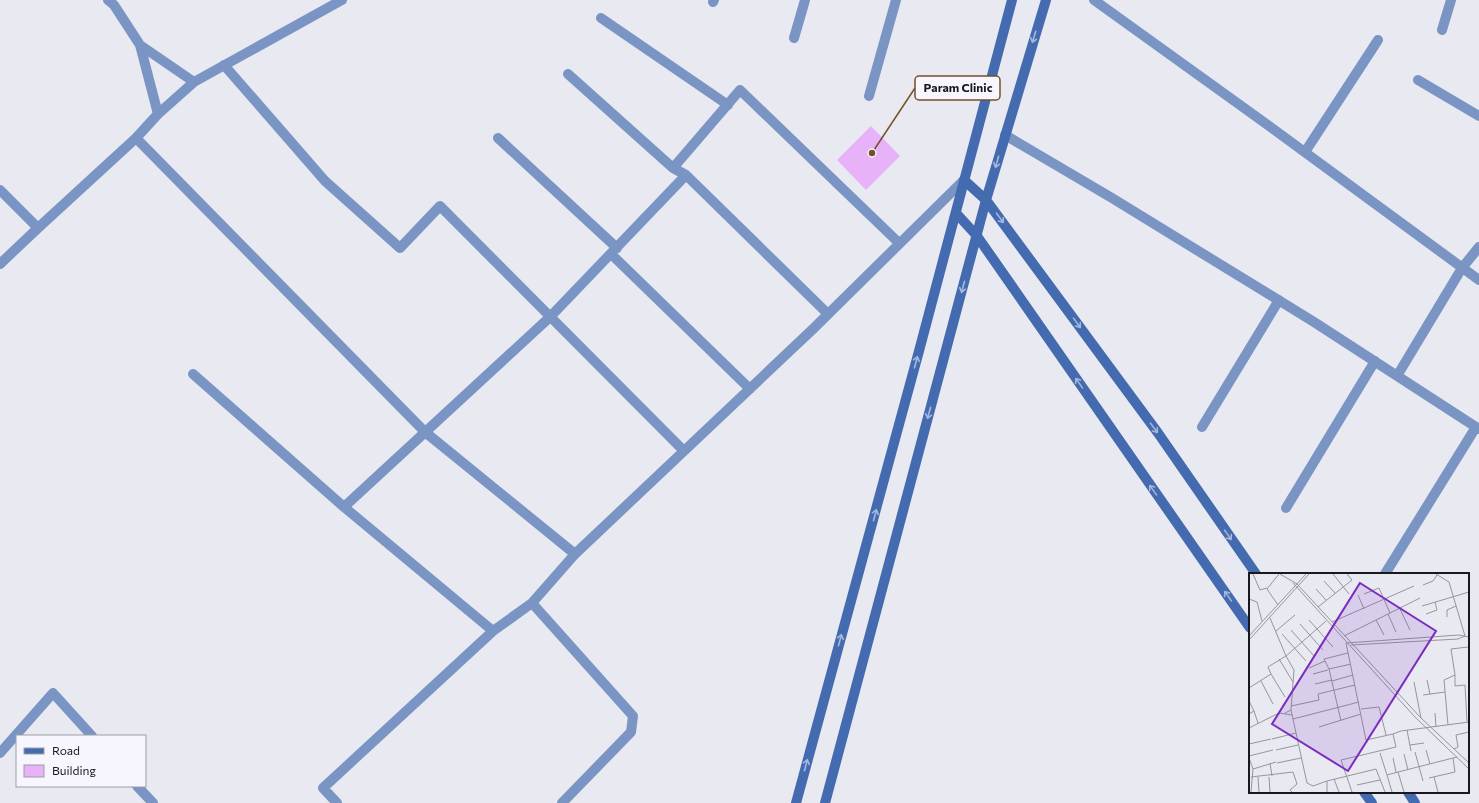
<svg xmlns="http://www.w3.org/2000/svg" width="1479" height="803" font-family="Commissioner,sans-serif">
<rect width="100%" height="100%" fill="#e9e9f2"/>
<path fill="#e7b2f8" d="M871 126 900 156 866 190 837 160Z"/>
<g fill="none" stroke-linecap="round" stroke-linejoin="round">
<path stroke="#7a95c4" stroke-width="10" d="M108 0 114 5 140 45 158 114
M1094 0 1265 123 1479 280
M713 2 714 0
M601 18 728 105
M1442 30 1451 0
M794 38 805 0
M140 45 194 82 342 0
M224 65 325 181 400 248 440 206 684 451
M568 74 673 168
M1418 80 1479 116
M869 96 896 0
M1005 135 1112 198 1314 322 1479 429
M136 138 425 432 575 554
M498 138 617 248
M1305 152 1378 40
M686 175 673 168 740 90 899 243
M0 190 38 228
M611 254 750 389
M0 264 38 228 136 138 158 114 194 82
M193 374 344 507 493 631
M1397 376 1462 268 1479 247
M1202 427 1279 300
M344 507 550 317 686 175 828 314
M1286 508 1375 361
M1385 574 1476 427
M532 603 633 716 631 732 562 803
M0 753 53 693 92 736
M137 786 153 803
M337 803 323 788 493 631 532 603 575 554 814 328 964 180"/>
<path stroke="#446aaf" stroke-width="10" d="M964 180 986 200 1158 433 1256 574
M956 213 977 236 1250 628
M1364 792 1372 803
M1408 792 1415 803
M796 803 919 351 1012 0
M825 803 986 200 1046 0"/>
</g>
<defs><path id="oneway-shaft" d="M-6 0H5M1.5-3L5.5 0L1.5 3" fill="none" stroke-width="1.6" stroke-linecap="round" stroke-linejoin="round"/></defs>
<g stroke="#a6b7da">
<use href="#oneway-shaft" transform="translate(1034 37) rotate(107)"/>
<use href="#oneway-shaft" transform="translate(997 162) rotate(106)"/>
<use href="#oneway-shaft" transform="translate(1000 218) rotate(54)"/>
<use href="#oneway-shaft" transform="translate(963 287) rotate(105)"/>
<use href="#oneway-shaft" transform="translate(1077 323) rotate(54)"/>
<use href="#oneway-shaft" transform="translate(916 362) rotate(-75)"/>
<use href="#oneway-shaft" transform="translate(1079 383) rotate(-125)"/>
<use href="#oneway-shaft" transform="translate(929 413) rotate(105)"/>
<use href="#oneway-shaft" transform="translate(1154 428) rotate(54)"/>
<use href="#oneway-shaft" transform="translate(1153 490) rotate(-125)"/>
<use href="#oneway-shaft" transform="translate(875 515) rotate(-75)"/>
<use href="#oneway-shaft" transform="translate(1228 535) rotate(55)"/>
<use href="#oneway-shaft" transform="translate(1228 596) rotate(-125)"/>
<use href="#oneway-shaft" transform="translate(840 640) rotate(-75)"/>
<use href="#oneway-shaft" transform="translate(806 765) rotate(-75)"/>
</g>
<g transform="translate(1249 573)">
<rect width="220" height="220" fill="#e9e9f2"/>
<path fill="none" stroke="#96959c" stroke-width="1" d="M4 1 11 17 18 15M31 1 48 11 172 145 220 190M84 1 100 21M187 1 200 9 216 63M75 8 86 20M44 10 166 144 220 196M174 12 184 8 188 2M67 16 77 27M115 21 130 15 141 40M109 22 115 36M0 26 8 29 13 48M29 32 18 16 30 1M173 33 220 19M69 34 103 7 98 1M151 36 161 57M139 41 147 59M177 41 188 37 186 29M198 44V37L207 33M60 47 84 74M127 47 135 62M83 49 165 13M51 51 74 77M42 57 65 83M27 58 46 42M33 61 57 88M0 63 57 1M95 63 171 25M0 67 60 1M102 72 209 66 216 63M30 86 44 109M60 95 76 88M80 96 75 86 99 80M22 101 36 124M64 101 79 97M206 102V113L216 112 218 149M178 107 181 121M12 108 24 131M83 108 104 102M165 109 172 145M66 111 83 107M0 115 22 101 19 94 37 83 21 45M174 122 196 119M42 133 70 127 69 121 106 112M112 136 130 134 137 162M42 137 58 210 64 213 78 208M5 138 9 150M36 140 42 137 45 97 37 83 77 48M186 140 187 154M0 141 5 138 0 128M44 146 110 129M92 148 80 96 102 91M199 152 195 107 206 102 202 76 219 74M70 154 112 141M0 155 30 140 43 142M158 157 162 178M144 161 117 167 97 70 210 62 220 64M23 166 47 160M0 171 22 166M161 172 175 170M205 176 209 174 207 162 220 159M27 177 49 172M177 177 181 191M166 179 174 208M131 180 138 202M155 181 159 197M0 183 24 177M0 185 4 196 2 219M144 185 147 199M21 190 23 203M28 190 52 185M4 196 27 189M2 204 44 199 48 211 41 217 43 219M9 204 10 219M20 204 21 219M185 204 189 219M180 205 206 199 204 185M85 206 90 219M108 212 131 207M78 219V208L127 196 136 219M103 219 92 187 147 174 144 161 152 158 220 149M143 219 138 202 149 199M155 219 149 199 208 184"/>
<path fill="#7b2cbf" fill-opacity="0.15" stroke="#7b2cbf" stroke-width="2" d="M111 10 187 58 99 198 23 151Z"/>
<rect width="220" height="220" fill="none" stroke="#19181c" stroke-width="2"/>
</g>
<path fill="none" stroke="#735229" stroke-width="1.5" d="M872 153L915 88"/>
<circle fill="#735229" stroke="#f7f6fe" stroke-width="1.5" cx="872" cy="153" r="4"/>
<rect fill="#f7f6fe" stroke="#735229" stroke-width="1.5" x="915" y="76" width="85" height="24" rx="4"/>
<g font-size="12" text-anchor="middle" font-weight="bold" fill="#19181c">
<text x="958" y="92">Param Clinic</text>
</g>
<rect x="16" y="735" width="130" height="52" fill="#f7f6fe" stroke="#9e9da4"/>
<rect x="24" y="748" width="20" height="6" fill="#446aaf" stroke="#9e9da4"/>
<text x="52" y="755" font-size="12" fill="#19181c">Road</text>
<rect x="24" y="765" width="20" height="12" fill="#e7b2f8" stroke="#9e9da4"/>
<text x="52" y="775" font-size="12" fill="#19181c">Building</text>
</svg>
